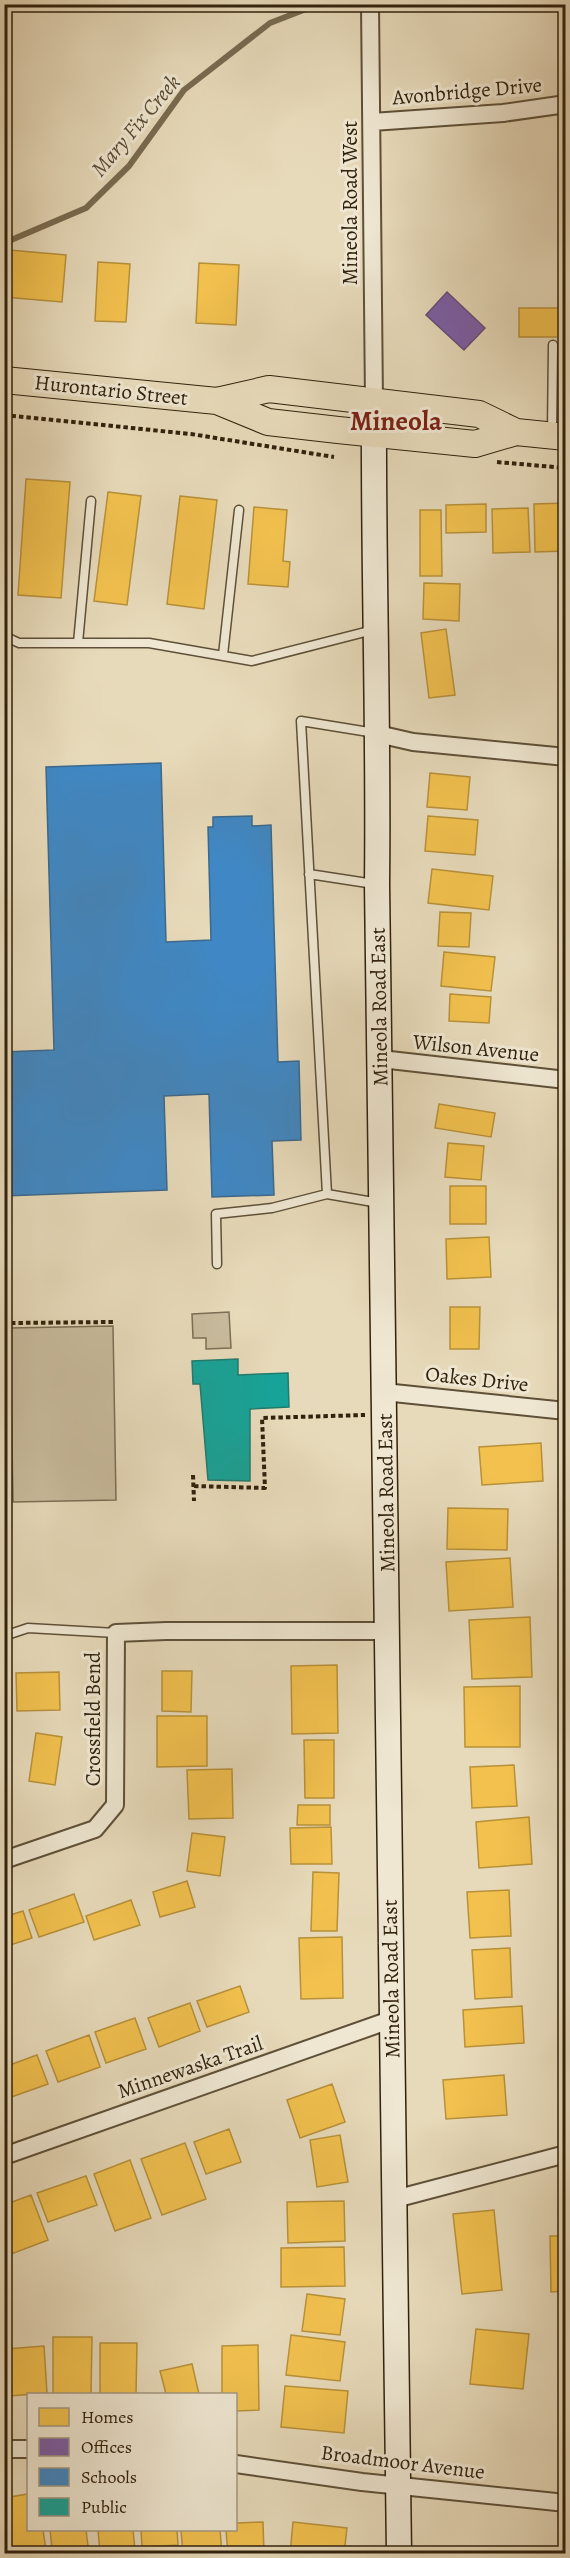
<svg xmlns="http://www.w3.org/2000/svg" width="570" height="2558" font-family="Alegreya,serif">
<rect width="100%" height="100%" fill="#e7daba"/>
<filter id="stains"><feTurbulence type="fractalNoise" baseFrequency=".00333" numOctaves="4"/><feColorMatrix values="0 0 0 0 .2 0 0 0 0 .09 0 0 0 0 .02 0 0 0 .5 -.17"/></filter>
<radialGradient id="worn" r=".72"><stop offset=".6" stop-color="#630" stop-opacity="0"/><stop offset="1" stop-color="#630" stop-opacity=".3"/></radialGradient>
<path fill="#c8bb9d" stroke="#7c6e55" stroke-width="1.5" d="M229 1312 231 1348 206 1349V1338H193L192 1314Z
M113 1326 116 1500 13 1502 10 1328Z"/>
<path fill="#f2c14e" stroke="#b8913a" stroke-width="1.5" d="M9 250 66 255 62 302 4 297Z
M98 262 130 264 126 322 95 321Z
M199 263 239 265 236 325 196 323Z
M519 308H566V337H519Z
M26 479 70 482 61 598 18 595Z
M108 492 141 496 127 605 94 601Z
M180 496 217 500 204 609 167 604Z
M566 503V551L535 552 534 504Z
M486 504V532L446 533V505Z
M254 507 287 510 283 561 290 562 288 587 248 584Z
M528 508 530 552 493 553 492 509Z
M420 510H441L442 576H420Z
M424 583 460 584 459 621 423 619Z
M446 629 455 695 429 698 421 633Z
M430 773 470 777 467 810 427 807Z
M428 816 478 820 475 855 425 851Z
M432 869 493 876 489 910 428 903Z
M440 912 471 913 469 947 438 946Z
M444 952 495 957 491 991 441 986Z
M450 994 491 997 489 1023 449 1021Z
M439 1104 495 1113 491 1137 435 1128Z
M448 1143 484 1146 481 1180 445 1177Z
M450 1186H486V1224H450Z
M489 1237 491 1277 447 1279 446 1239Z
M450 1307H480L479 1349H450Z
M541 1443 543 1481 482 1485 479 1447Z
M448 1508 508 1509 507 1550 447 1549Z
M510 1558 513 1607 449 1611 446 1562Z
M530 1617 532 1677 472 1679 469 1620Z
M337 1665 338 1733 292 1734 291 1666Z
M162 1671H192L191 1712 162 1711Z
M59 1672 60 1710 17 1711 16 1673Z
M520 1686V1747H465L464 1687Z
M157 1716H207V1766L157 1767Z
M36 1733 62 1737 55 1785 29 1781Z
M304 1740H334V1798H305Z
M514 1765 517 1806 472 1808 470 1767Z
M232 1769 233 1818 189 1819 187 1770Z
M298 1805H330V1825H297Z
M529 1817 532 1864 479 1868 476 1822Z
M331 1827 332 1864H291L290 1828Z
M192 1833 225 1837 220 1876 187 1871Z
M313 1872 339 1873 337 1931H311Z
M187 1881 195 1907 160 1917 153 1892Z
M509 1890 511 1936 470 1938 467 1892Z
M74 1894 84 1922 39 1937 29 1910Z
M131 1900 140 1925 94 1940 86 1916Z
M23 1911 32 1938 4 1947V1917Z
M342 1937 343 1998 301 1999 299 1938Z
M510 1948 512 1997 475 1999 472 1950Z
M240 1986 249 2012 207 2027 197 2001Z
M190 2003 200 2031 159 2047 148 2018Z
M522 2006 524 2043 465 2047 463 2010Z
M135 2018 146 2049 106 2063 95 2032Z
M89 2035 100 2067 58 2082 46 2051Z
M37 2055 48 2084 6 2099 4 2067Z
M504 2075 507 2115 446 2119 443 2080Z
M332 2084 345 2122 300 2138 287 2100Z
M229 2129 241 2162 206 2174 194 2142Z
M340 2135 348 2182 317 2187 310 2140Z
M185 2143 206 2199 162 2215 141 2159Z
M130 2160 151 2218 115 2231 94 2174Z
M86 2176 97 2205 48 2222 37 2193Z
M31 2195 48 2240 6 2256 4 2205Z
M344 2201 345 2241 288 2243 287 2202Z
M494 2210 502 2290 462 2294 453 2214Z
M550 2236H566V2291L551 2292Z
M344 2247 345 2286 281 2287V2248Z
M307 2294 345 2299 340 2335 302 2331Z
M476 2329 529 2334 523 2389 470 2384Z
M291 2335 345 2342 340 2381 286 2375Z
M53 2337H92L91 2394H53Z
M100 2343H137L136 2394H100Z
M258 2345 259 2410 236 2411V2394H222V2346Z
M44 2346 47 2393 9 2396 6 2349Z
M192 2364 199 2394H166L160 2371Z
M285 2386 348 2391 344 2433 281 2427Z
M28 2494V2530H43L46 2550 8 2554 4 2531V2498Z
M263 2522 264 2554H228L226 2530H236V2523Z
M293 2522 347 2528 344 2554H290Z
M50 2530H86L88 2546 52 2549Z
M98 2530H133L135 2550 100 2553Z
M141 2530H177L178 2545 142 2547Z
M181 2530H220L222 2554H183Z"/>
<path fill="#7b5ea7" stroke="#654c79" stroke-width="1.5" d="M447 292 485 328 464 350 426 315Z"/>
<path fill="#3f88c5" stroke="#3b698e" stroke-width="1.5" d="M161 763 166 942 211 940 208 827H213V817L252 816V826L271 825 278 1062 299 1061 301 1140 272 1141 274 1195 212 1197 209 1094 164 1096 167 1190 4 1196V1052L54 1050 46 767Z"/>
<path fill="#17a398" stroke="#1f7c6e" stroke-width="1.5" d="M238 1359V1375L288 1373 289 1407 250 1409V1481L208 1480 200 1384H193L192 1361Z"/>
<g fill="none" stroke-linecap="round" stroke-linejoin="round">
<path stroke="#796b51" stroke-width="6" d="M332 4 337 8
M395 9 406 4
M4 243 86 208 129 166 184 90 270 23 319 4"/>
<defs>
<path id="lane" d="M552 432 553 345
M4 636 19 643H149L252 661 373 630
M78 643 91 501
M223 655 239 510
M375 733 301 721 327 1194 379 1203
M309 874 374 884
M217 1264 216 1214 272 1208 327 1194
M4 1636 28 1628 116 1633"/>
<path id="street" d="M370 4 374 402
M372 122 503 113 566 104
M378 734 413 742 566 757
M381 1059 566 1080
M384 1392 566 1411
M4 1860 95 1829 115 1805 116 1633 166 1631H387
M4 2156 390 2020
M395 2199 566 2154
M4 2449H28
M236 2464 362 2482 566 2503"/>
<path id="secondary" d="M374 402C373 563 379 723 377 884L399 2554"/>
<path id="primary" d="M4 380 217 401 268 422 338 430 475 444 516 432 566 437
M217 401 269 389 479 414 516 432"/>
</defs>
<use href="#lane" stroke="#5e5038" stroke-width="11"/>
<use href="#street" stroke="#5e5038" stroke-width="20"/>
<use href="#secondary" stroke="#31220d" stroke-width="27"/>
<use href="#primary" stroke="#31220d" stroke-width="28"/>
<path stroke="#31220d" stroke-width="4" stroke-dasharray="4.5 3" stroke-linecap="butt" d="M4 415 191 434 334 457
M497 462 566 468
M4 1320 12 1323 113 1322
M193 1475 194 1501
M194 1486 265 1488 262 1418 365 1415"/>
<use href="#lane" stroke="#efe7d2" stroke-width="8"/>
<use href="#street" stroke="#efe7d2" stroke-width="16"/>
<use href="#secondary" stroke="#efe7d2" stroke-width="24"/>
<use href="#primary" stroke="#e7daba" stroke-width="26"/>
</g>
<g text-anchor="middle" stroke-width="6" stroke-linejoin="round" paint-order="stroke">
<g font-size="21" fill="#31220d" stroke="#efe7d2">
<text transform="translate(467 91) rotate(-5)" y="7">Avonbridge Drive</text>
<text transform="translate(350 203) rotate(-90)" y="7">Mineola Road West</text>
<text transform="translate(111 390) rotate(6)" y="7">Hurontario Street</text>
<text transform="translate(379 1007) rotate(-91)" y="7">Mineola Road East</text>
<text transform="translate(476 1048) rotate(6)" y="7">Wilson Avenue</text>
<text transform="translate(477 1379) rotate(6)" y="7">Oakes Drive</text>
<text transform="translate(386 1493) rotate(-91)" y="7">Mineola Road East</text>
<text transform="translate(93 1719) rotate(-90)" y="7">Crossfield Bend</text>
<text transform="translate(391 1979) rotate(-91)" y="7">Mineola Road East</text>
<text transform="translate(190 2067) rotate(-19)" y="7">Minnewaska Trail</text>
<text transform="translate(403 2462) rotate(7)" y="7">Broadmoor Avenue</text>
</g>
<g font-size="22" font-style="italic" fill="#5b4c35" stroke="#efe7d2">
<text transform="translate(135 125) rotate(-50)" y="8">Mary Fix Creek</text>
</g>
<g font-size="27" font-weight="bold" fill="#7a1f14" stroke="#efe7d2">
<text x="396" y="430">Mineola</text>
</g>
</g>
<rect width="570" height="2558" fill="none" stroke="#e7daba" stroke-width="24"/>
<rect x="6" y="6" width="558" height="2546" fill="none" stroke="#31220d" stroke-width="3"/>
<rect x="12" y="12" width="546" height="2534" fill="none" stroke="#31220d" stroke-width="1.5"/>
<rect x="27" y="2393" width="210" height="138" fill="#efe7d2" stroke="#a39883" stroke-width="1.5"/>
<rect x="39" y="2408" width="30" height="18" fill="#f2c14e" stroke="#a39883" stroke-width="1.5"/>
<text x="81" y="2423" font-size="18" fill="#31220d">Homes</text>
<rect x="39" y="2438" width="30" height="18" fill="#7b5ea7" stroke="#a39883" stroke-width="1.5"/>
<text x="81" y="2453" font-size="18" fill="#31220d">Offices</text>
<rect x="39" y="2468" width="30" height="18" fill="#3f88c5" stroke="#a39883" stroke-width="1.5"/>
<text x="81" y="2483" font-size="18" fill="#31220d">Schools</text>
<rect x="39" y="2498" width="30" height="18" fill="#17a398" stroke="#a39883" stroke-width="1.5"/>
<text x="81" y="2513" font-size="18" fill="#31220d">Public</text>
<rect width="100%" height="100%" filter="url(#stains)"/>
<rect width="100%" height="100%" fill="url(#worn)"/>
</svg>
